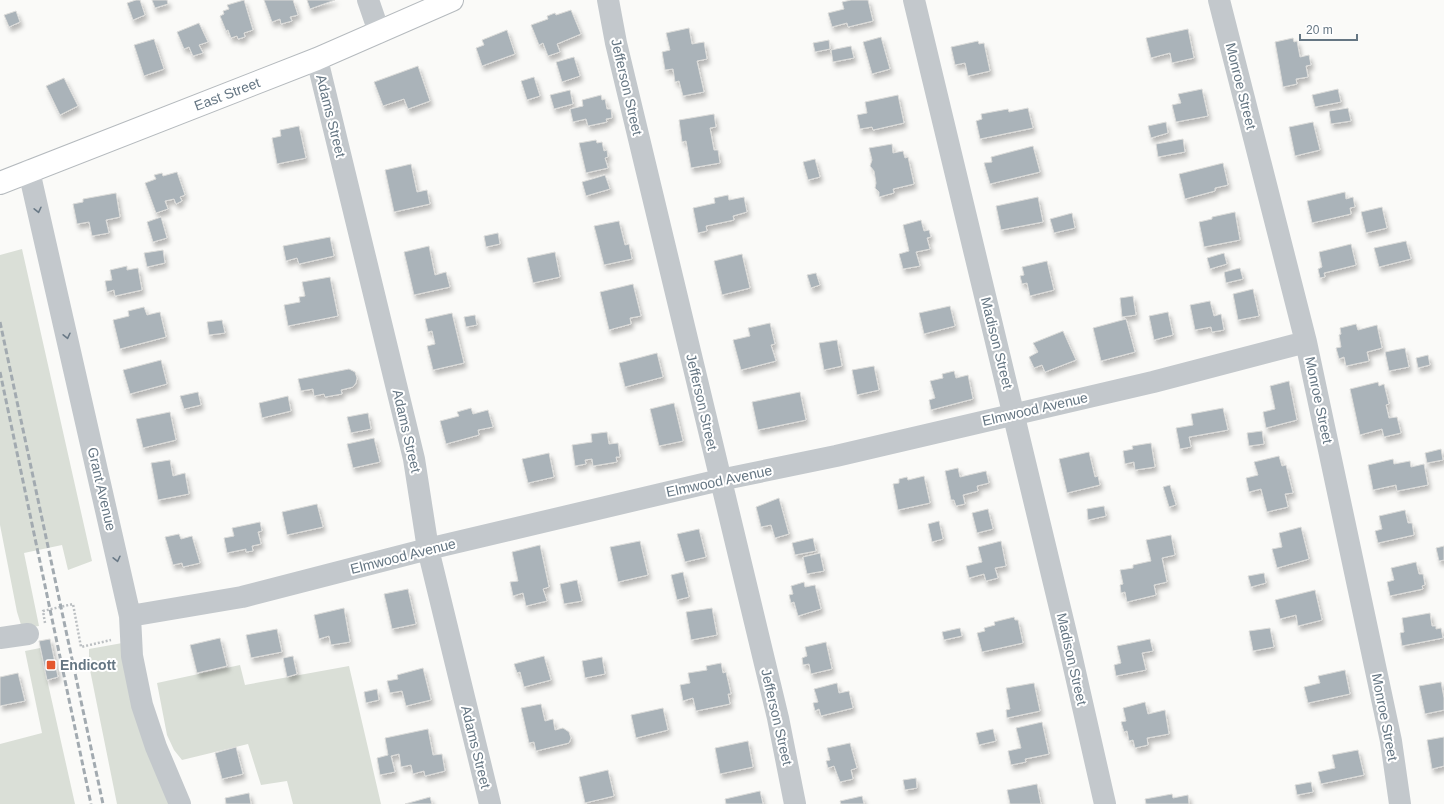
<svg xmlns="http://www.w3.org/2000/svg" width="1444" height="804" font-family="Helvetica,sans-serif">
<defs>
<filter id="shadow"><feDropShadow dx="2.5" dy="4.5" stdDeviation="2" flood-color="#0004"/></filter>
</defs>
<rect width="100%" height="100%" fill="#fafaf8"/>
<path fill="#dadfd7" d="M22 249 92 561 68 570 62 545 24 553 39 626 22 628 17 612 0 525V255Z
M128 642 171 804H117L89 665V649Z
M40 648 75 804H0V744L42 733 25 651Z
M240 665 245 685 349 666 381 804H293L287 781 261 785 248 744 182 760 174 750 167 735 157 683Z"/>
<path fill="#aab3b9" stroke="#dcdcda" filter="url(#shadow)" d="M136 0H140L145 15 133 20 127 3Z
M152 0H167L168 4 155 8Z
M244 0 253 30 244 33 245 37 238 39 237 36 231 38 228 30 226 31 220 16 224 14 223 11 229 9 227 5Z
M264 0H293L298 15 290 17 292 21 281 24 280 19 272 22Z
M307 0H335L310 9Z
M851 0H868L873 21 848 27 847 23 832 27 828 13 844 9 842 2Z
M571 10 581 34 557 44 560 52 548 56 543 43 539 45 531 25 548 19 547 16 555 13 556 15Z
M16 11 20 22 9 27 4 15Z
M199 23 208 42 199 45 203 53 193 56 189 47 184 49 177 32Z
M689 28 692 44 704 42 707 59 697 61 704 92 683 96 679 81 675 82 673 69 665 70 662 52 670 50 666 33Z
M1188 29 1194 58 1172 63 1170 53 1151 58 1146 38Z
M507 30 515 54 482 66 476 48 484 45 482 40Z
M881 37 890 69 872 74 863 42Z
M1293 38 1294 42 1297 41 1300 57 1309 55 1311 65 1306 66 1308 77 1296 79 1297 84 1283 87 1275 42Z
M154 39 164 69 144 76 134 45Z
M829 40 830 49 815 52 813 43Z
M978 41 979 44 984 43 990 71 968 76 965 63 955 65 951 47Z
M851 46 854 58 833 62 831 50Z
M574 57 580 76 562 82 556 62Z
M418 66 430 101 408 109 404 99 383 106 374 82Z
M534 77 540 96 527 100 521 81Z
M64 78 78 106 60 115 46 86Z
M1202 89 1208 116 1176 122 1172 105 1181 103 1178 94Z
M1338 89 1341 102 1315 107 1312 95Z
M570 90 573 104 554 109 550 95Z
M601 95 602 100 605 99 607 109H611L612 118 606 119 607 122 588 126 586 119 573 122 570 109 583 106 582 100Z
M898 95 904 123 873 130 872 127 860 129 857 115 867 113 865 102Z
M1028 108 1033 128 980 139 976 121 982 119 981 114 1008 109 1009 112Z
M1348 108 1351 121 1331 124 1329 111Z
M714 114 716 127 710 128 714 150H718L720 163 691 168 686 141 682 142 679 120Z
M1166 122 1168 133 1151 138 1148 126Z
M1313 122 1320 150 1295 156 1289 127Z
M299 126 306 158 277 164 272 138 281 136 280 130Z
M1183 139 1185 152 1158 157 1156 144Z
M596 140 597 143 602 142 604 151 607 150 608 157 605 158 608 168 586 173 579 143Z
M892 144 893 153 903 151 905 158 908 157 914 184 893 189 894 193 879 197V192L875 188 876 183 874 171 870 166 872 160 869 148Z
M1033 146 1040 172 990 184 984 163 992 162 991 157Z
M815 159 820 177 808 180 803 162Z
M1223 163 1228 185 1215 188V191L1185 199 1179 174Z
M411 164 417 192 427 190 430 204 394 212 385 170Z
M177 172 185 195 180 197 182 201 176 204 174 199 165 201 168 209 156 213 145 183 156 179 154 175 162 173 163 176Z
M605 175 610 189 586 196 582 182Z
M1345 192 1346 199 1353 197 1355 207 1350 208 1351 214 1312 223 1307 201Z
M116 193 120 217 106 220 109 233 92 236 89 222 77 224 73 204 83 202V199Z
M728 195 729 200 744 197 747 212 733 216 734 220 706 226 707 231 698 233 693 208 715 203 714 198Z
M1038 197 1043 222 1001 230 996 206Z
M1382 207 1387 228 1366 233 1361 212Z
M1235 212 1240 240 1204 247 1199 222 1212 219V217Z
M1072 213 1075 228 1054 233 1050 219Z
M161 217 167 238 153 242 147 222Z
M921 220 924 231 929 230 931 237 927 238 930 249 916 252 920 266 903 269 899 254 909 251 903 225Z
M619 221 625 245 629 244 632 259 604 265 594 226Z
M498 233 500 244 486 247 484 236Z
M330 237 334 256 299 264 297 258 286 261 283 246Z
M1406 241 1411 259 1379 267 1374 248Z
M1351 244 1356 265 1324 273 1325 277 1320 278 1318 269 1322 267 1319 252Z
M429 246 435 275 446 272 450 287 414 295 404 252Z
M163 250 165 263 147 267 144 253Z
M555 252 560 277 533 283 527 258Z
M1224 253 1227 264 1210 269 1207 258Z
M742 254 750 288 722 295 714 261Z
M1047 261 1054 290 1030 296 1027 283 1022 284 1020 276 1024 275 1022 267Z
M127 266V270L138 268 142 290 115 296 114 290 107 292 105 281 112 280 110 270Z
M1240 268 1243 279 1226 283 1224 272Z
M816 273 820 285 811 288 807 275Z
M330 277 338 316 288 326 284 305 300 302 299 297 305 296 302 282Z
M633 284 641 316 630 318 631 324 609 330 600 292Z
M1253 289 1259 316 1238 320 1233 294Z
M1133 296 1136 315 1122 317 1120 298Z
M1210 301 1214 316 1221 314 1224 330 1212 332 1211 327 1195 330 1190 305Z
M950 306 955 326 924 334 919 313Z
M144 307 147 315 160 312 166 337 120 349 113 320 129 316 128 311Z
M1168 312 1173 335 1154 340 1149 316Z
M452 313 464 363 433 370 427 346 435 344 432 331 428 332 425 319Z
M475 315 477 325 466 327 464 317Z
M1126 319 1135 352 1101 361 1093 328Z
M222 320 225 333 209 335 207 322Z
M770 323 775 344 771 345 776 361 741 370 733 340 750 336 748 328Z
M1356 324 1358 330 1377 325 1382 348 1367 352 1369 361 1346 366 1344 357 1339 359 1336 348 1341 347 1339 335 1341 334 1340 328Z
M1063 331 1076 360 1045 372 1042 365 1034 368 1029 357 1038 352 1033 343Z
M837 340 842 366 824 370 819 343Z
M1405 348 1409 367 1389 371 1385 352Z
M657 353 663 377 625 387 619 363Z
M1428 355 1430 365 1418 368 1416 358Z
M161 360 167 384 130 394 123 370Z
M874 366 879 390 857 395 852 370Z
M349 369 355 372 357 378 356 383 353 387 341 390 342 394 325 397 324 394 314 396 313 389 301 391 298 379Z
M954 371 956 378 968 375 973 399 931 410 929 400 935 398 930 381 943 378 942 374Z
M1289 381 1297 420 1266 428 1263 412 1275 409 1270 386Z
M1378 382 1379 386 1384 384 1389 404 1386 405 1389 418 1397 417 1401 433 1384 437 1382 429 1360 435 1350 389Z
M198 392 201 405 184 409 180 396Z
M800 392 806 420 758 430 752 402Z
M288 396 291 411 262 418 259 403Z
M674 403 683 441 659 446 650 409Z
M471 408 473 414 488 410 493 427 478 430 479 435 446 444 440 421 459 416 457 412Z
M1223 408 1228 430 1189 437 1191 447 1180 449 1176 428 1193 425 1191 414Z
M170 412 176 440 143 448 136 419Z
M368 413 371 429 351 433 347 417Z
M1262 431 1264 444 1249 446 1247 433Z
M607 432 609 444 618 443 620 457H616L617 462 593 466 592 459 585 460 586 464 575 466 572 445 592 442 591 434Z
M374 438 380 462 353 468 347 444Z
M1151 443 1155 467 1135 470 1134 462 1125 464 1123 451 1133 449 1132 446Z
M1441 449 1443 460 1427 463 1425 453Z
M1089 452 1095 477 1098 476 1100 485 1067 493 1059 459Z
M549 453 554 477 528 483 522 459Z
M1279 456 1282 466 1286 465 1293 493 1285 494 1288 507 1267 512 1261 489 1249 492 1246 478 1258 475 1254 462Z
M1393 459 1394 464 1410 461 1411 467 1424 464 1428 485 1397 491 1396 485 1373 490 1368 465Z
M170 460 173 476 185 473 189 494 158 500 151 463Z
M958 468 960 477 986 471 989 483 977 486 978 491 963 495 965 504 956 506 954 500H951L945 471Z
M924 476 930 503 898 510 893 484 899 483V479L907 477 908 480Z
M1170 485 1176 505 1169 507 1163 487Z
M779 498 789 534 775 538 771 525 761 527 756 507Z
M317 504 323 527 287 535 282 512Z
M1104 506 1106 516 1088 520 1087 509Z
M988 509 993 529 977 533 972 513Z
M1405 510 1408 523H1412L1414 535 1378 543 1375 531 1382 529 1379 516Z
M939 521 943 539 932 542 928 524Z
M260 522 262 531 258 532 261 544 252 546 253 551 246 552V549L227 553 224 538 234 536 232 528Z
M1301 527 1309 559 1277 568 1272 549 1282 547 1279 533Z
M699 529 706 557 685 562 677 534Z
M179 534 181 539 192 536 200 563 183 567 182 563 173 565 165 537Z
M1171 535 1175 555 1162 558 1167 582 1154 585 1156 595 1127 602 1125 592 1121 593 1120 585 1123 584 1120 570 1133 568V565L1151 561 1146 540Z
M813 538 816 551 795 555 792 543Z
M640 541 648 575 618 582 610 547Z
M1001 541 1006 566 995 568 998 578 986 581 984 574 969 578 966 566 982 562 978 547Z
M540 545 549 587 543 589 547 601 526 606 523 593 513 596 510 582 518 581 512 552Z
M1444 546V560L1439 561 1436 548Z
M820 553 824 571 807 574 803 557Z
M1416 562 1419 574H1423L1425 585 1422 586 1423 589 1390 596 1387 582 1394 580 1391 568Z
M683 572 689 597 677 600 671 575Z
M1264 573 1266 583 1251 587 1248 576Z
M577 580 582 601 564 604 560 584Z
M804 582 805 587 815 585 821 609 798 616 794 602 791 603 789 595 793 594 791 586Z
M408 589 416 624 392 629 384 594Z
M1315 590 1322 620 1298 626 1296 615 1280 619 1275 600Z
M344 608 350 642 331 645 329 636 319 639 314 615Z
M712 608 717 635 691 640 686 612Z
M1430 613 1432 626H1436V629L1441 628 1443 638 1402 646 1400 633 1404 632 1402 618Z
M1014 617 1015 620H1018L1023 643 982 652 977 633 985 631 984 628 995 625 994 622Z
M960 628 962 636 944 640 942 632Z
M1270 628 1274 647 1253 651 1249 631Z
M277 629 282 652 251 658 246 635Z
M220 638 227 666 197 673 190 645Z
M50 639 58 677 47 680 39 641Z
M1150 639 1153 651 1142 653 1146 670 1116 676 1114 665 1121 663 1117 646Z
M826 642 832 669 811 674 809 664 803 665 802 658 807 656 805 647Z
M293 656 297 674 287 677 283 658Z
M544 656 551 680 524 687 520 672 517 673 514 664Z
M602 657 605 674 585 678 582 661Z
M721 663 723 673 726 672 731 694H728L730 704 696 711 693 698 683 701 680 685 690 683 688 673 707 670 706 666Z
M423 668 431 700 406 706 402 691 390 693 387 681 398 679 397 675Z
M1345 670 1350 694 1308 703 1304 687 1320 683 1318 676Z
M18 673 25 701 0 706V677Z
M1441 682 1444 698V710L1425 714 1419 686Z
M837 683 839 693 849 691 853 708 821 716 819 709 815 711 813 703 818 702 814 689Z
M1034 683 1040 711 1007 718 1006 710 1010 709 1006 688Z
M377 689 379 700 366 703 364 692Z
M1145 702 1148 714 1165 710 1169 734 1147 738 1148 745 1135 748 1133 740 1129 741 1127 731 1124 732 1121 722 1126 721 1123 708Z
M541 704 545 721 553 719 555 730 563 728 569 732 571 738 569 743 536 751 534 742 529 743 521 708Z
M663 708 668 730 636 738 631 715Z
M1042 722 1049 754 1025 759 1026 762 1011 765 1008 751 1021 748 1016 728Z
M428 729 433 755 442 754 445 771 425 776 424 771 413 774 411 765 401 767 399 754 391 756 395 772 380 775 377 758 388 755 385 738Z
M993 729 996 741 979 745 976 733Z
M1444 737V766L1432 769 1427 740Z
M748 741 753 767 720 774 715 748Z
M850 743 857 768 851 770 853 779 840 782 834 766 828 768 826 761 830 760 827 748Z
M236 747 243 774 222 779 215 753Z
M1358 750 1364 775 1321 784 1318 772 1335 768 1332 755Z
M608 770 614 796 585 803 579 777Z
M916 778 917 788 905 790 903 780Z
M1311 782 1313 792 1297 795 1295 785Z
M1037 784 1041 804H1010L1007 790Z
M760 791 763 804H726L725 799Z
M249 793 251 804H226L225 798Z
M1172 794 1173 798 1188 795 1189 804H1146L1145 799Z
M862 796 864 804H841L840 801Z
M430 797 432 804H405Z"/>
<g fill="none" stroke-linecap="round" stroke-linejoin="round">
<defs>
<path id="major" d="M0 183 317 59 452 0"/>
</defs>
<use href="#major" stroke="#b5babe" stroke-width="24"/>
<path stroke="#bbbfc2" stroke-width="2.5" stroke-dasharray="2 2" stroke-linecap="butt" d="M45 623 43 611 73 604 81 647 111 640"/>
<path stroke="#c3c8cc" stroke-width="22" d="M368 0 379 32
M608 0 616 43 778 718 795 804
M914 0 1071 654 1105 804
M1219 0 1306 342 1391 741 1400 804
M317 59 414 459 428 549 490 804
M29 171 130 616 132 656 142 705 156 747 180 804
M130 616 242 597 428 549 720 480 836 456 1153 382 1306 342
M0 638 28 634"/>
<use href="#major" stroke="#fff" stroke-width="22"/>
<path stroke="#a2aab0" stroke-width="3" stroke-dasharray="6 3" stroke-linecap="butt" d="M0 322 103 804
M0 372 91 804"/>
</g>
<defs><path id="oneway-chevron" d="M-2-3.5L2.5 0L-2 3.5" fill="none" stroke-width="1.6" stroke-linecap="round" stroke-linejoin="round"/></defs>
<g stroke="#6a7a87">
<use href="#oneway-chevron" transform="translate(38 210) rotate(77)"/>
<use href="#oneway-chevron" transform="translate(67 336) rotate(77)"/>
<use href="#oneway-chevron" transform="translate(117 559) rotate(77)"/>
</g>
<rect fill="#e4572e" stroke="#fff" stroke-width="1.5" x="46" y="660" width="10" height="10" rx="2"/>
<g text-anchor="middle" stroke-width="4" stroke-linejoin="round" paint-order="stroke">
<g font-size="14" fill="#657683" stroke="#fff">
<text transform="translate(1241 86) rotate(76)" y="5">Monroe Street</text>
<text transform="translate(627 87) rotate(77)" y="5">Jefferson Street</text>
<text transform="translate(227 94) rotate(-21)" y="5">East Street</text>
<text transform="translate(331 116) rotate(76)" y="5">Adams Street</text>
<text transform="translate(997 343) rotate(76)" y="5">Madison Street</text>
<text transform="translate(1319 400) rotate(78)" y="5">Monroe Street</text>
<text transform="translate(702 402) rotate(77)" y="5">Jefferson Street</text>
<text transform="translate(1035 409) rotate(-13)" y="5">Elmwood Avenue</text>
<text transform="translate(407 431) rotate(77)" y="5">Adams Street</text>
<text transform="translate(719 481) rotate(-12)" y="5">Elmwood Avenue</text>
<text transform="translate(102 489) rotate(77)" y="5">Grant Avenue</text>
<text transform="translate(403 556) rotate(-14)" y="5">Elmwood Avenue</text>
<text transform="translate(1072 659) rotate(77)" y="5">Madison Street</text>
<text transform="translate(777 717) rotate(77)" y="5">Jefferson Street</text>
<text transform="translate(1385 717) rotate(79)" y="5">Monroe Street</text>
<text transform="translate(476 747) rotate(76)" y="5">Adams Street</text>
</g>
<g font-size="14" font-weight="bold" fill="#657683" stroke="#fff" text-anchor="start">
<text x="60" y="670">Endicott</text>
</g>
</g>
<path d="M1300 34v6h57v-6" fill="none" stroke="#657683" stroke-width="2"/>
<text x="1306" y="34" font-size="12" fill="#657683" stroke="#ffffff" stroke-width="3" paint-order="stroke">20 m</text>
</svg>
